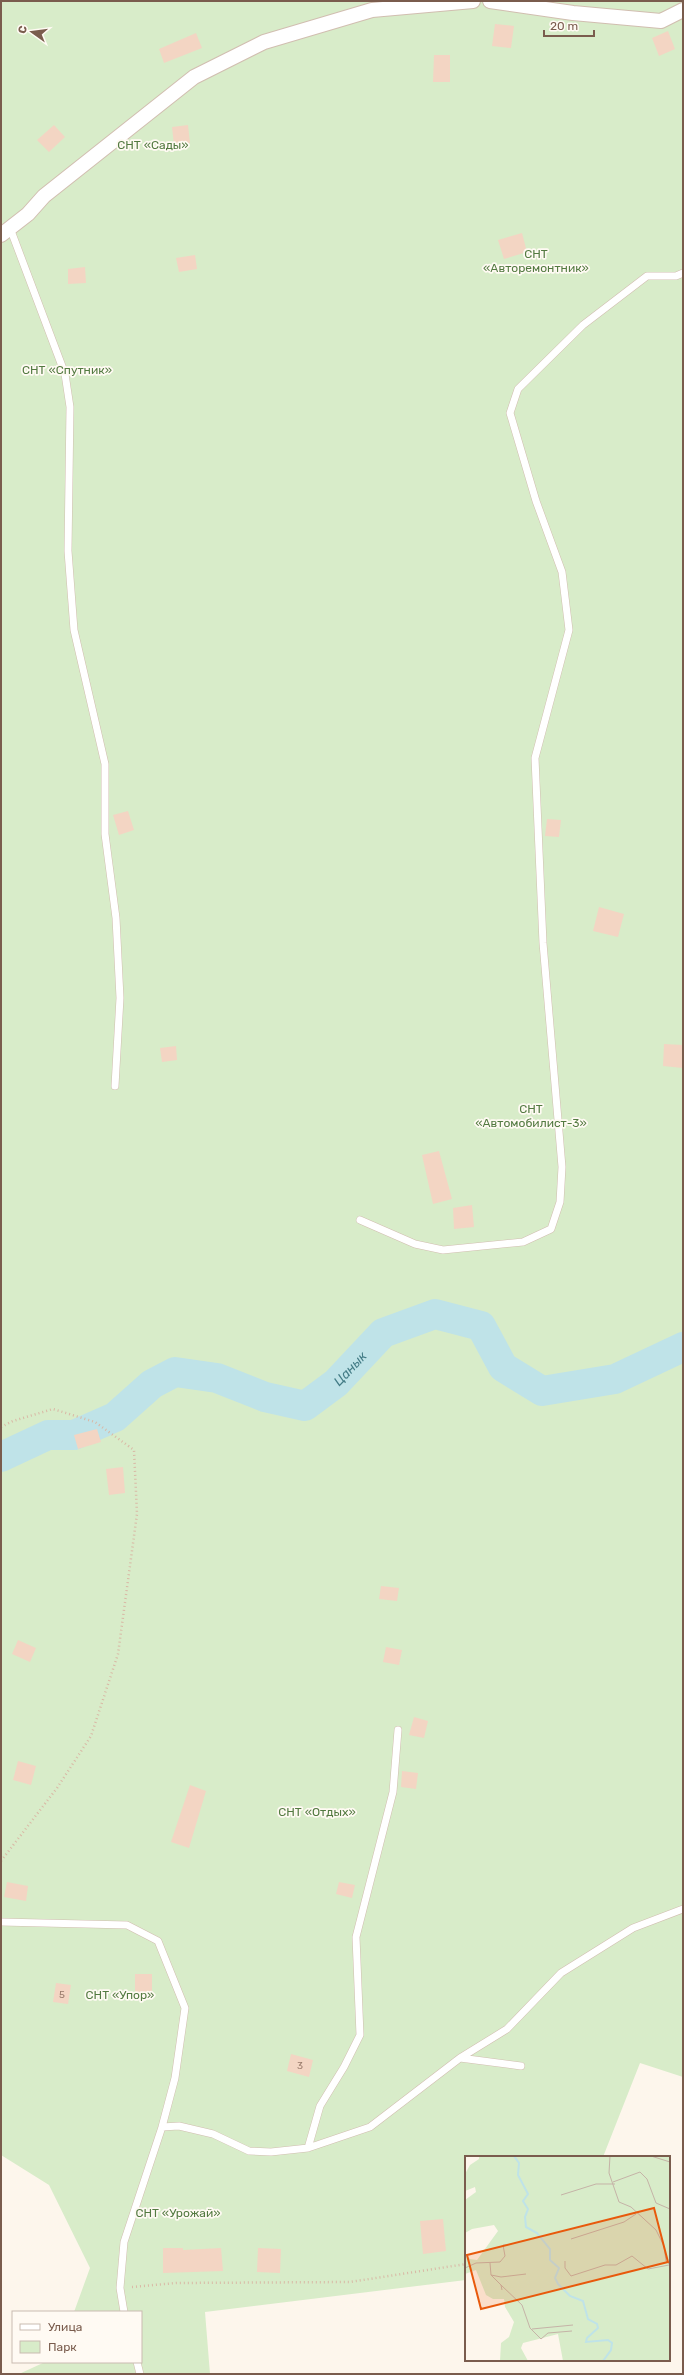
<svg xmlns="http://www.w3.org/2000/svg" width="684" height="2375" font-family="Rubik,sans-serif">
<rect width="100%" height="100%" fill="#fdf6ec"/>
<path fill="#d8ecc9" d="M1 1H683V2077L640 2063 603 2157H466V2280L205 2312 210 2374H19L45 2362H141V2312H74L90 2268 49 2185 1 2155Z"/>
<g fill="none" stroke-linecap="round" stroke-linejoin="round">
<path stroke="#bfe3e8" stroke-width="30" id="s1" d="M1 1457 48 1435H74L115 1417 152 1384 175 1372 217 1378 265 1397 305 1406 336 1383 383 1333 435 1314 481 1326 503 1367 542 1391 615 1379 683 1347"/>
</g>
<path fill="#f3d5c3" d="M495 24 514 26 511 48 492 46Z
M668 31 675 49 659 56 652 38Z
M196 33 202 48 164 63 159 49Z
M434 55H450V82H433Z
M54 125 65 137 49 152 37 140Z
M188 125 190 143 174 145 172 127Z
M522 233 527 252 504 259 498 240Z
M195 255 197 269 179 272 176 258Z
M85 267 86 283 68 284V269Z
M128 811 134 830 119 835 113 815Z
M547 819 561 820 559 837 545 836Z
M599 907 624 914 618 937 593 931Z
M664 1044 683 1045V1068L663 1066Z
M176 1046 177 1060 162 1062 160 1048Z
M439 1151 452 1199 433 1204 422 1155Z
M472 1205 474 1227 454 1229 453 1208Z
M97 1429 101 1442 78 1449 74 1435Z
M123 1467 125 1493 109 1495 106 1469Z
M381 1586 399 1588 397 1601 379 1599Z
M18 1640 36 1648 30 1662 12 1654Z
M386 1647 402 1650 399 1665 383 1662Z
M414 1717 428 1721 424 1738 409 1735Z
M18 1761 36 1766 31 1785 13 1780Z
M402 1771 418 1773 416 1789 401 1787Z
M190 1785 206 1791 189 1848 171 1842Z
M7 1882 28 1886 26 1901 4 1897Z
M339 1882 355 1885 352 1898 336 1894Z
M135 1974H152V1994H135Z
M56 1983 71 1985 68 2004 53 2002Z
M291 2054 313 2060 309 2077 287 2071Z
M443 2219 446 2251 423 2254 420 2221Z
M163 2248H183V2250L221 2248 223 2271 163 2273Z
M258 2248 281 2249 280 2273 257 2272Z"/>
<g fill="none" stroke-linecap="round" stroke-linejoin="round">
<defs>
<path id="lane" d="M10 228 65 374 70 407 68 551 74 630 105 764V834L116 918 120 998 115 1086
M360 1220 415 1244 443 1250 523 1242 551 1229 560 1202 562 1167 543 943 535 758 569 630 562 572 536 501 510 413 518 389 583 325 647 276H676L683 273
M1 1922 127 1925 158 1941 185 2008 175 2078 162 2127 124 2242 120 2288 124 2312
M460 2058 507 2029 561 1973 633 1928 683 1909
M162 2127 179 2126 213 2134 249 2151 271 2152 308 2148 370 2127 460 2058 521 2066
M308 2148 320 2106 344 2067 360 2035 356 1937 393 1792 398 1730
M137 2362 140 2374"/>
<path id="street" d="M490 1 573 13 661 21 683 10
M1 235 28 214 44 196 194 77 264 42 372 10 473 1"/>
</defs>
<use href="#lane" stroke="#d1beb0" stroke-width="8"/>
<use href="#street" stroke="#d1beb0" stroke-width="16"/>
<path stroke="#d9b8a5" stroke-width="2.5" stroke-dasharray="1 3" stroke-linecap="butt" d="M1 1427 13 1421 53 1409 95 1422 134 1450 137 1514 118 1654 91 1736 57 1788 1 1861
M132 2287 176 2283 350 2282 466 2264"/>
<use href="#lane" stroke="#fff" stroke-width="7"/>
<use href="#street" stroke="#fff" stroke-width="14"/>
</g>
<g text-anchor="middle" stroke-width="3.5" stroke-linejoin="round" paint-order="stroke">
<g font-size="10" fill="#987a6a">
<text x="62" y="1998">5</text>
<text x="300" y="2069">3</text>
</g>
<g font-size="12" fill="#537a41" stroke="#fffaf3">
<text x="153" y="149">СНТ «Сады»</text>
<text x="536" y="258">СНТ<tspan x="536" dy="14">«Авторемонтник»</tspan></text>
<text x="67" y="374">СНТ «Спутник»</text>
<text x="531" y="1113">СНТ<tspan x="531" dy="14">«Автомобилист-3»</tspan></text>
<text x="317" y="1816">СНТ «Отдых»</text>
<text x="120" y="1999">СНТ «Упор»</text>
<text x="178" y="2217">СНТ «Урожай»</text>
</g>
<g font-size="13" font-style="italic" fill="#437c86" stroke="#fffaf3">
<text dy="5" stroke="none"><textPath href="#s1" startOffset="392">Цанык</textPath></text>
</g>
</g>
<g transform="translate(465 2156)">
<rect width="205" height="205" fill="#fdf6ec"/>
<path d="M14 0H205V205H98L93 178 58 187 56 192 63 205H35L36 187 44 181 49 166 40 151 39 143H28L21 139 11 114 0 118V97L5 103 12 104 33 75 29 69 7 73 0 77V44L11 36 10 31 0 35V18L5 9 14 3Z" fill="#d8ecc9"/>
<path fill="none" stroke="#bfe3e8" stroke-width="2" d="M49 0 54 7 53 19 63 38 58 45 63 53 60 61 61 71 72 77 85 93V104L94 112 90 122 93 128 105 140 118 145 123 163 132 168 133 172 122 182 121 186 143 184 147 187 146 194 138 205"/>
<path fill="none" stroke="#c5b3a7" stroke-width="1" d="M145 0 144 17 154 46 166 51 191 74 199 90 201 105 205 109M186 0 205 6M148 26 175 16 182 23 191 47 205 53M96 39 131 28H150M106 83 159 66 171 58M100 105V112L106 120 140 109H151L167 100 183 113 204 109M25 107 26 119 36 129 37 134M0 112 11 107 35 106 40 100 38 89H41M26 119 36 121 61 118M36 129 57 149 65 172 76 183 83 177 107 175M67 173 108 169"/>
<path fill="#e8590c" fill-opacity="0.15" stroke="#e8590c" stroke-width="2" d="M189 52 203 106 16 153 2 99Z"/>
<rect width="205" height="205" fill="none" stroke="#7a5c4d" stroke-width="2"/>
</g>
<rect width="684" height="2375" fill="none" stroke="#7a5c4d" stroke-width="4"/>
<rect x="12" y="2311" width="130" height="52" fill="#fffaf3" stroke="#cabbb1"/>
<rect x="20" y="2324" width="20" height="6" fill="#ffffff" stroke="#cabbb1"/>
<text x="48" y="2331" font-size="12" fill="#7a5c4d">Улица</text>
<rect x="20" y="2341" width="20" height="12" fill="#d8ecc9" stroke="#cabbb1"/>
<text x="48" y="2351" font-size="12" fill="#7a5c4d">Парк</text>
<g transform="translate(32 32) rotate(284)" stroke="#fffaf3" stroke-width="3" paint-order="stroke">
<path d="M0-3L7 15L0 10L-7 15Z" fill="#7a5c4d"/>
<text y="-6" font-size="11" font-weight="bold" text-anchor="middle" fill="#7a5c4d">С</text>
</g>
<path d="M544 30v6h50v-6" fill="none" stroke="#7a5c4d" stroke-width="2"/>
<text x="550" y="30" font-size="12" fill="#7a5c4d" stroke="#fffaf3" stroke-width="3" paint-order="stroke">20 m</text>
</svg>
